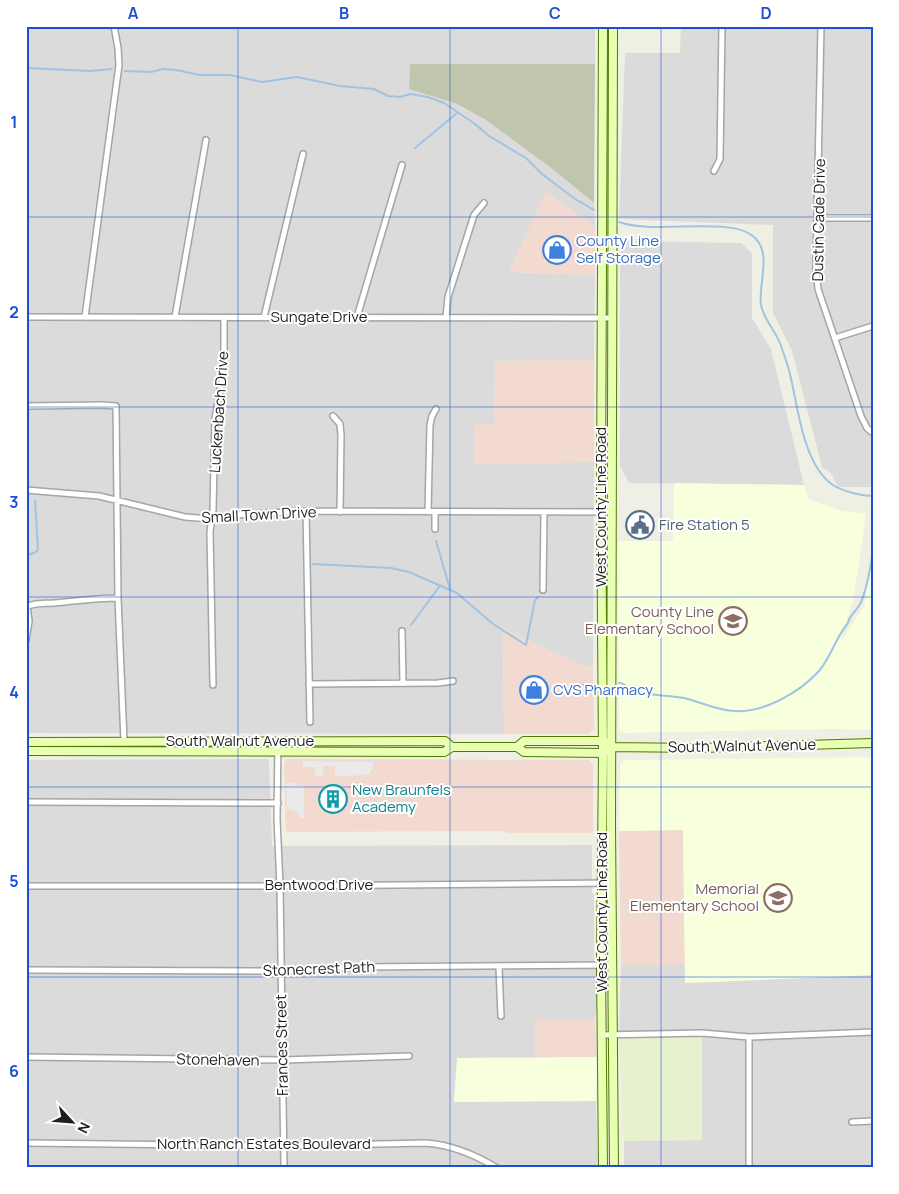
<svg xmlns="http://www.w3.org/2000/svg" width="899" height="1194" font-family="Manrope,sans-serif">
<rect width="100%" height="100%" fill="#f0efe3"/>
<path fill="#dcdbdb" d="M26 26H595V64H410L409 89 457 104 486 120 555 171 594 203 595 227 546 192 509 272 595 275 594 360 495 361 494 425 475 424 474 463 594 462 593 667 590 668 565 658 503 628 504 734 26 733Z
M681 26H873V487H838L831 473 822 467 792 351 773 313V225L619 219 625 53H680Z
M627 241 741 243 752 253V318L771 349 804 485 629 483 620 466V245H625Z
M267 759 269 762 272 846 592 845V893L594 894V961L601 965 595 1019H535V1058H458L454 1102 596 1101 598 1168H26V760Z
M621 965H685L686 983 873 975V1168H624V1141L702 1140 619 1035Z"/>
<path fill="#f2dad1" d="M546 191 595 227V275L509 272Z
M594 360V462L474 464 475 424H494L495 361Z
M503 628 565 658 590 668 593 667 594 729 589 734H504Z
M286 759 589 760 593 764V833H509L501 831 286 832 284 764Z
M683 830 685 965H621L619 831Z
M535 1019H595L597 1057 535 1058Z"/>
<path fill="#f7ffdd" d="M674 483 804 485 808 499 842 511 866 514 854 596 840 643 864 606 873 559V730L835 729 624 733 619 729 618 541H673Z
M873 757V975L685 983 683 830 619 831 620 765 624 760Z
M597 1057 596 1101 454 1102 457 1058Z"/>
<path fill="#c0c5ae" d="M410 64H595L594 203 555 171 486 120 457 104 409 89Z"/>
<path fill="#e6f1cd" d="M702 1033V1140L624 1141 619 1035Z"/>
<path fill="#eaeaea" d="M303 761 373 762V770H370V775L335 776V766H323V775L315 776V767H303Z
M286 783H295V786H304V818H299V813L291 809 287 810Z"/>
<g fill="none" stroke-linecap="round" stroke-linejoin="round">
<path stroke="#a0c3e2" stroke-width="2" d="M26 68 91 71 112 69
M125 71 151 72 163 69 176 70 200 75H230L262 82 297 77 340 86 374 89 388 96 400 97 410 94 428 97 444 103 475 124 489 136 526 158 542 174 575 199 594 210
M415 148 457 113
M619 222C653 235 729 216 753 236 773 252 758 283 761 305 764 321 778 333 782 349 785 357 788 366 790 374 798 407 803 465 833 485 842 491 862 496 873 496
M873 510V523
M436 541 450 589
M26 556 34 553 38 550 35 501
M313 564 391 568 409 572 457 593 493 624 526 645 535 600 538 597
M411 625 439 587
M619 683C625 683 629 689 635 691 651 696 668 695 684 698 701 702 718 711 735 711 764 713 800 692 819 671 831 657 836 637 848 623 849 615 858 610 861 602 868 586 870 568 873 551
M582 685 595 684"/>
<defs>
<path id="street" d="M821 26 816 268 818 289 861 416 867 428 873 433
M714 171 720 159 722 26
M818 218H873
M26 317 612 318
M85 317 119 65 118 48 114 26
M175 317 206 140
M264 317 303 154
M357 317 402 165
M446 317 448 297 474 215 484 203
M835 338 873 326
M26 406 103 405 116 406 118 598 124 741
M333 416 340 424 341 435 340 512
M26 490 99 496 185 517 211 519 235 515 306 511 610 512
M306 511 310 722
M428 512 430 425 432 416 436 409
M435 529V512
M543 590 544 512
M402 631 403 683
M26 640 29 621 27 606C40 602 43 604 55 603 77 601 95 598 118 598
M309 684 438 683 453 681
M213 685 210 532 213 510 215 419 222 380 224 356V318
M278 741 277 819 280 886 284 1168
M26 802 278 803
M26 886H280L611 883
M499 967 501 1016
M26 970 281 971 358 967 612 965
M602 1035 702 1033 749 1037 873 1032
M749 1037V1168
M26 1057 283 1060 409 1056
M852 1122 873 1121
M26 1143 284 1146 426 1143C452 1145 474 1154 497 1168"/>
<path id="secondary" d="M603 26 601 493 603 753 601 965 603 1168
M613 26 611 826 614 1168
M26 742 445 741 452 747
M517 747 524 741H603L606 743
M26 751 444 752 452 747H517L524 752 603 753 611 747 699 748 873 743"/>
</defs>
<use href="#street" stroke="#a5a5a5" stroke-width="8"/>
<use href="#secondary" stroke="#507a00" stroke-width="10"/>
<use href="#street" stroke="#fff" stroke-width="5"/>
<use href="#secondary" stroke="#e9ffb2" stroke-width="8"/>
</g>
<path fill="none" stroke="#1d4ed8" stroke-width="1" stroke-opacity="0.55" d="M238 26V1168M450 26V1168M661 26V1168M26 217H873M26 407H873M26 597H873M26 787H873M26 977H873"/>
<defs>
<symbol id="shop-ring" viewBox="-11 -11 22 22"><circle r="9.5" fill="#fff" stroke="#3f7fe0" stroke-width="1.5"/><path d="M-5-2.5h2.3a2.7 3.5 0 0 1 5.4 0H5L5.5 6h-11ZM-1.5-2.5h3a1.5 2.3 0 0 0-3 0Z" fill="#3f7fe0"/></symbol>
<symbol id="civic-ring" viewBox="-11 -11 22 22"><circle r="9.5" fill="#fff" stroke="#5c6f8a" stroke-width="1.5"/><path d="M-.6-6.5H3V-4.5H.6V-3L4-1V1h2V6H-6V1h2V-1L-.6-3ZM-1.2 2.5V6h2.4V2.5Z" fill="#5c6f8a"/></symbol>
<symbol id="school-ring" viewBox="-11 -11 22 22"><circle r="9.5" fill="#fff" stroke="#8d6e63" stroke-width="1.5"/><path d="M0-5L7-2L0 1L-7-2ZM-4 1L0 2.5L4 1V4Q0 6-4 4Z" fill="#8d6e63"/></symbol>
<symbol id="building-ring" viewBox="-11 -11 22 22"><circle r="9.5" fill="#fff" stroke="#0f9aa8" stroke-width="1.5"/><path d="M-4-6H4V6H1V3H-1V6H-4ZM-2.5-4.3h1.7v1.8h-1.7ZM.8-4.3h1.7v1.8H.8ZM-2.5-1h1.7V.8h-1.7ZM.8-1h1.7V.8H.8Z" fill="#0f9aa8"/></symbol>
</defs>
<g fill-rule="evenodd">
<use href="#shop-ring" x="541" y="234" width="32" height="32"/>
<use href="#civic-ring" x="624" y="509" width="32" height="32"/>
<use href="#school-ring" x="717" y="605" width="32" height="32"/>
<use href="#shop-ring" x="518" y="674" width="32" height="32"/>
<use href="#building-ring" x="317" y="783" width="32" height="32"/>
<use href="#school-ring" x="762" y="882" width="32" height="32"/>
</g>
<g text-anchor="middle" stroke-width="4" stroke-linejoin="round" paint-order="stroke">
<g font-size="15" fill="#1e1e1e" stroke="#fff">
<text transform="translate(819 220) rotate(-89)" y="5">Dustin Cade Drive</text>
<text x="319" y="322">Sungate Drive</text>
<text transform="translate(219 412) rotate(-86)" y="5">Luckenbach Drive</text>
<text transform="translate(601 507) rotate(-90)" y="5">West County Line Road</text>
<text transform="translate(259 515) rotate(-3)" y="5">Small Town Drive</text>
<text x="240" y="746">South Walnut Avenue</text>
<text transform="translate(742 746) rotate(-1)" y="5">South Walnut Avenue</text>
<text x="319" y="890">Bentwood Drive</text>
<text transform="translate(602 912) rotate(-90)" y="5">West County Line Road</text>
<text transform="translate(319 969) rotate(-2)" y="5">Stonecrest Path</text>
<text transform="translate(282 1045) rotate(-91)" y="5">Frances Street</text>
<text transform="translate(218 1060) rotate(1)" y="5">Stonehaven</text>
<text x="264" y="1149">North Ranch Estates Boulevard</text>
</g>
<g font-size="15" fill="#366cbe" stroke="#fff" text-anchor="start">
<text x="576" y="246">County Line<tspan x="576" dy="17">Self Storage</tspan></text>
<text x="553" y="695">CVS Pharmacy</text>
</g>
<g font-size="15" fill="#4e5e75" stroke="#fff" text-anchor="start">
<text x="659" y="530">Fire Station 5</text>
</g>
<g font-size="15" fill="#785e54" stroke="#fff" text-anchor="end">
<text x="714" y="617">County Line<tspan x="714" dy="17">Elementary School</tspan></text>
<text x="759" y="894">Memorial<tspan x="759" dy="17">Elementary School</tspan></text>
</g>
<g font-size="15" fill="#0d838f" stroke="#fff" text-anchor="start">
<text x="352" y="795">New Braunfels<tspan x="352" dy="17">Academy</tspan></text>
</g>
</g>
<rect width="899" height="1194" fill="none" stroke="#ffffff" stroke-width="55"/>
<g transform="translate(72 1122) rotate(116)" stroke="#ffffff" stroke-width="4" paint-order="stroke">
<path d="M0-4L9 19L0 12L-9 19Z" fill="#1e1e1e"/>
<text y="-8" font-size="14" font-weight="bold" text-anchor="middle" fill="#1e1e1e">N</text>
</g>
<rect x="28" y="28" width="844" height="1138" fill="none" stroke="#1d4ed8" stroke-width="2"/>
<g font-size="16" text-anchor="middle" font-weight="bold" fill="#1d4ed8">
<text x="133" y="19">A</text>
<text x="344" y="19">B</text>
<text x="555" y="19">C</text>
<text x="766" y="19">D</text>
<text x="14" y="128">1</text>
<text x="14" y="318">2</text>
<text x="14" y="508">3</text>
<text x="14" y="698">4</text>
<text x="14" y="887">5</text>
<text x="14" y="1077">6</text>
</g>
</svg>
